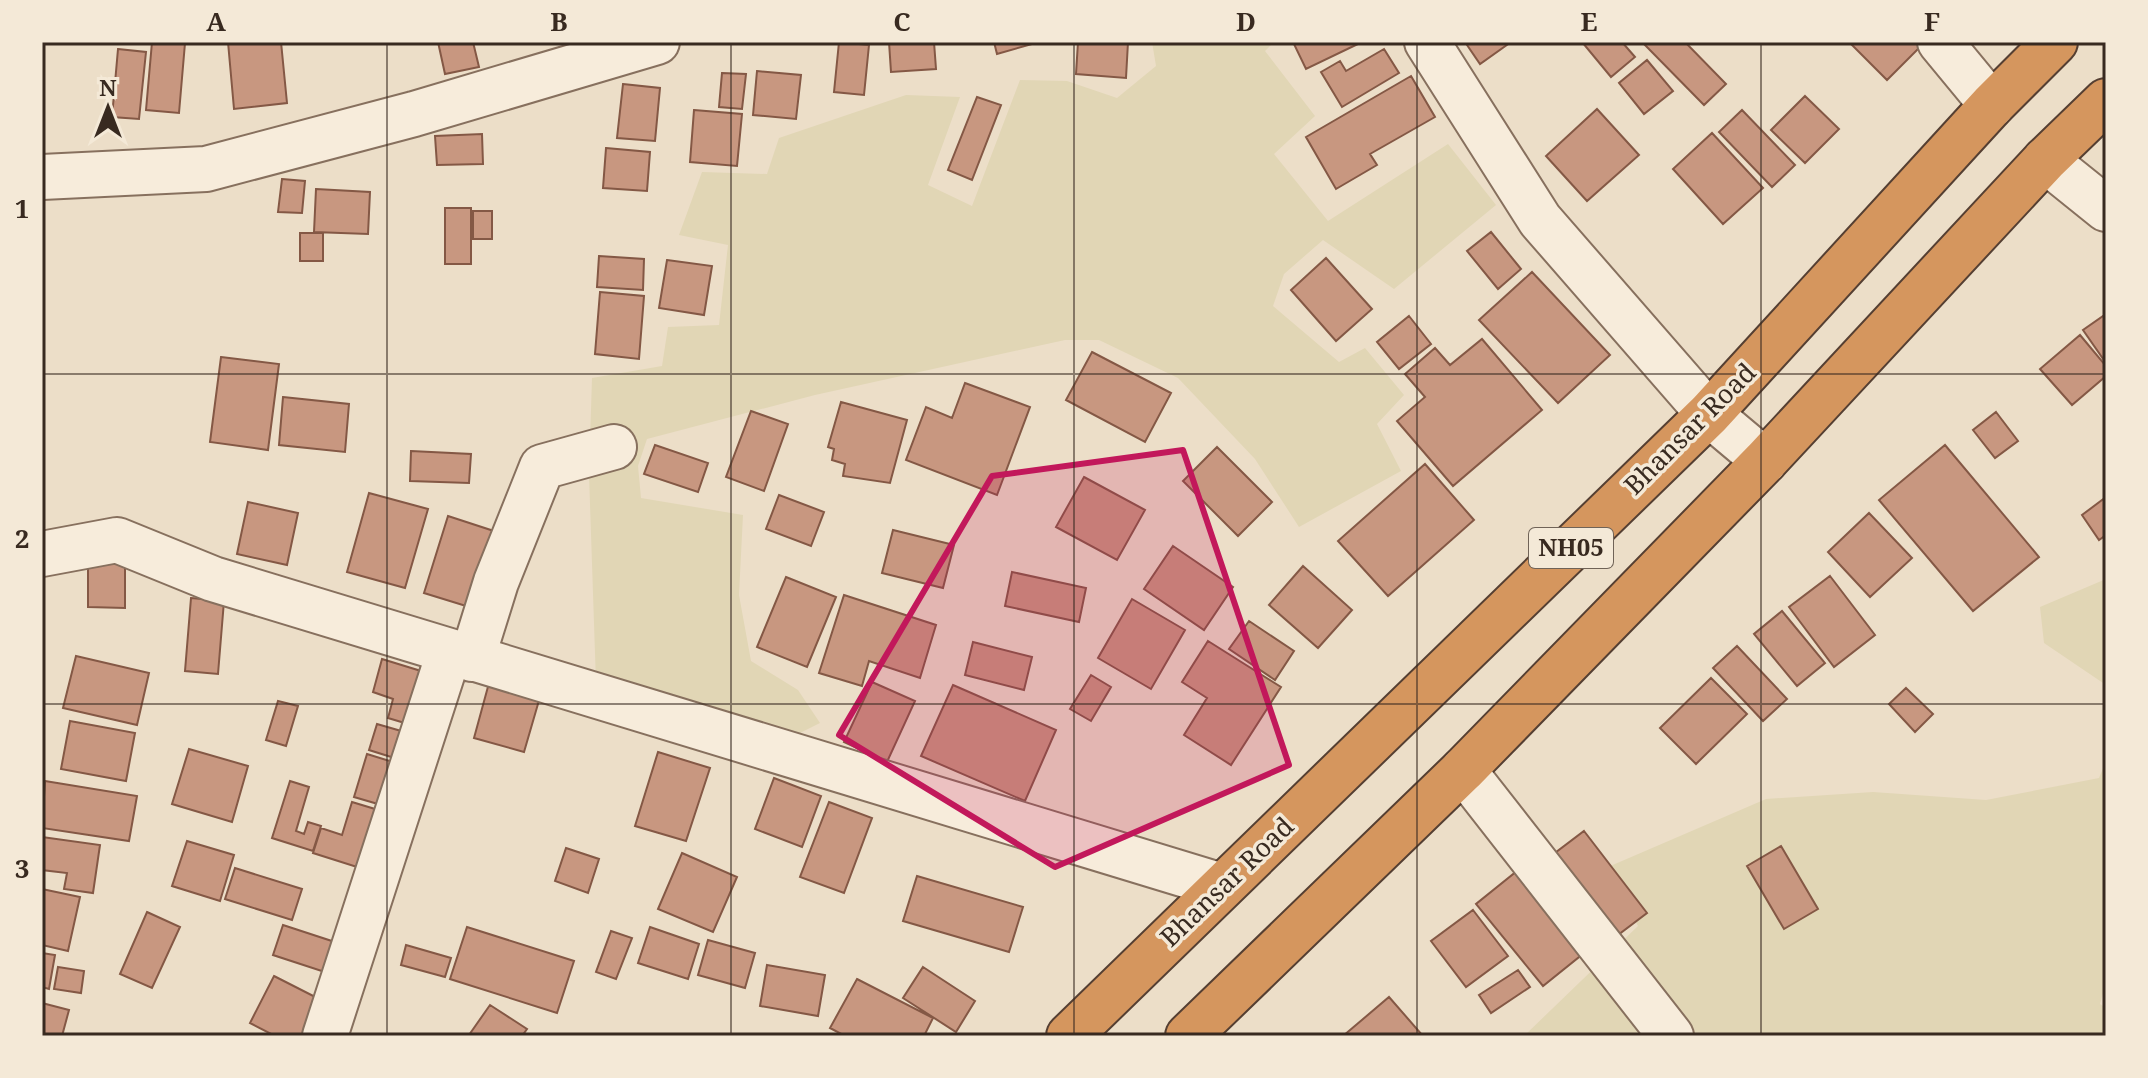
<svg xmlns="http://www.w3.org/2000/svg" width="2148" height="1078" font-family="'Noto Serif',serif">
<rect width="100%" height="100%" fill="#ecdec8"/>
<path fill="#e1d6b5" d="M1152 42H1274L1265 51 1315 116 1274 154 1328 221 1448 144 1496 205 1394 289 1323 240 1284 274 1273 306 1339 362 1365 348 1404 395 1377 424 1401 471 1299 527 1255 459 1178 378 1099 340H1065L815 395 647 439 638 466 641 498 743 515 739 595 751 661 798 690 820 723 794 736 596 683 589 474 592 378 662 366 668 327 719 325 728 245 679 235 702 172 767 174 779 138 906 95 960 97 928 185 972 206 1020 80 1067 81 1117 98 1156 66Z
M2106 579V685L2044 643 2040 607Z
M2106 761V983L2100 1004 2106 1008V1036H1524L1638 926 1608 867 1766 799 1873 792 1986 800 2099 778Z"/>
<path fill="#c89780" stroke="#845845" stroke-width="2" d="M152 42 185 43 179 113 146 110Z
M228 42H281L287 103 234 109Z
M438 42H473L479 67 445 74Z
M839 42 869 45 864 95 834 92Z
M889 42H934L936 69 891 72Z
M994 42H1039L997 54Z
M1078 42H1128L1126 78 1076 74Z
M1293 42H1362L1306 69Z
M1465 42H1511L1480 64Z
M1582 42H1622L1635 57 1611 77Z
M1642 42H1685L1726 84 1704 105Z
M1849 42H1917L1921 46 1887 80Z
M118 49 146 52 139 119 112 117Z
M1384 49 1399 73 1342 107 1321 72 1340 61 1346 71Z
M1647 60 1673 91 1644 114 1619 83Z
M757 71 801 75 796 119 753 115Z
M722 73 746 74 742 109 719 107Z
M1411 76 1435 117 1370 154 1377 165 1336 189 1306 137Z
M623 84 660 88 655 141 617 138Z
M1805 96 1839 129 1805 163 1771 130Z
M977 97 1001 105 972 180 948 170Z
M1597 109 1639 155 1587 201 1546 156Z
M694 110 742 114 737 166 690 162Z
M1742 110 1795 165 1772 187 1719 132Z
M1712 133 1763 188 1723 224 1673 169Z
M482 134 483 164 437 165 435 136Z
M606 148 650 152 647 191 603 188Z
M282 179 305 181 302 213 278 212Z
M316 189 370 192 368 234 314 232Z
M445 208H471V264H445Z
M473 211H492V239H473Z
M1491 232 1521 269 1498 289 1467 251Z
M300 233H323V261H300Z
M599 256 644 259 643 290 597 287Z
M1326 258 1372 309 1336 341 1291 290Z
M667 260 712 266 704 315 659 308Z
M1532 272 1610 355 1558 403 1479 320Z
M600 292 644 296 639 359 595 354Z
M2106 314V363L2083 330Z
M1409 316 1431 344 1399 369 1377 342Z
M2080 335 2106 366V376L2072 405 2040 369Z
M1482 339 1542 410 1453 486 1397 421 1425 397 1405 374 1435 348 1450 365Z
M1092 352 1171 393 1145 442 1066 400Z
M221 357 279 364 268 450 210 442Z
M965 383 1030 407 997 495 906 460 926 407 952 418Z
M283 397 349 404 345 452 279 445Z
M841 402 907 420 890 483 843 476 845 464 832 460 834 449 828 447Z
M751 411 788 424 764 491 726 477Z
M1996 412 2018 441 1995 458 1973 430Z
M655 445 708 463 698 492 644 474Z
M1945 445 2039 557 1973 611 1879 500Z
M1217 447 1272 502 1238 536 1183 481Z
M411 451 471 454 469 483 410 481Z
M1425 464 1474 520 1388 596 1338 541Z
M1084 477 1145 510 1117 560 1056 527Z
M369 493 428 509 405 588 347 572Z
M779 495 824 512 811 546 766 529Z
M2106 497V535L2099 540 2082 515Z
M248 502 298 513 287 565 237 554Z
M1869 513 1912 558 1870 597 1828 552Z
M448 516 503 534 479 610 424 593Z
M893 530 954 545 943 588 882 573Z
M1173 546 1233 587 1204 630 1144 589Z
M88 563 125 564V608L88 607Z
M1303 566 1352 610 1318 648 1269 605Z
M1012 572 1086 588 1079 622 1005 606Z
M1830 576 1875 635 1834 667 1789 607Z
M786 577 836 597 807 667 757 647Z
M844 595 936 625 920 678 869 661 862 686 819 673Z
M191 598 224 601 218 674 185 671Z
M1132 599 1185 630 1151 689 1098 658Z
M1782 611 1825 663 1797 686 1754 634Z
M1249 621 1294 651 1275 680 1229 649Z
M1208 641 1281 687 1231 765 1184 735 1207 698 1182 682Z
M973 642 1032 657 1024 690 965 675Z
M1737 646 1787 699 1763 721 1713 668Z
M76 656 149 673 137 725 63 708Z
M382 659 434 675 418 727 388 718 393 699 373 692Z
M1091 675 1111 687 1091 721 1070 709Z
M1711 678 1747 714 1696 764 1660 728Z
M872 682 915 701 887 762 844 742Z
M489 683 540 697 524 752 474 738Z
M953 685 1056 730 1025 801 921 756Z
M1906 688 1933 714 1915 732 1889 704Z
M278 701 298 706 286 746 266 740Z
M70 721 135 733 126 781 61 769Z
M377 724 415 735 407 762 369 750Z
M189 749 248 766 232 822 172 804Z
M658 752 710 768 686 841 635 826Z
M367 754 409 767 395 809 354 797Z
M774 778 821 796 802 847 755 829Z
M45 781 137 796 129 841 42 828Z
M290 781 309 787 296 831 304 834 308 822 321 826 313 851 272 838Z
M352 802 375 809 357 867 313 853 321 828 342 835Z
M829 802 872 818 844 893 800 877Z
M1584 831 1647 913 1610 941 1547 859Z
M42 837 100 845 93 893 64 889 67 873 42 870Z
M187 841 234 855 220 901 172 886Z
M1781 846 1818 909 1784 929 1747 866Z
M566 848 599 859 588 893 555 881Z
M682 853 737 877 713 932 658 909Z
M235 868 302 889 292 920 225 899Z
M1517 871 1584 953 1543 986 1476 904Z
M917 876 1023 907 1009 952 903 921Z
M42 889 80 897 68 951 42 945Z
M1473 910 1508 956 1466 987 1431 941Z
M147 912 180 927 152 988 120 974Z
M283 925 347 946 337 976 273 955Z
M467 927 574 961 557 1013 450 979Z
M650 927 699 944 688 979 638 963Z
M611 931 632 938 616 979 596 972Z
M708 940 755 953 745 988 698 975Z
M406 945 451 958 445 977 401 965Z
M42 953 55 955 49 989 42 987Z
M767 965 825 975 818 1016 760 1006Z
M58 967 84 971 81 993 54 989Z
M923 967 975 1001 956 1032 903 998Z
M1518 970 1530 987 1491 1013 1479 995Z
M274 976 331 1005 315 1036H275L250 1023Z
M857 979 933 1018 924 1036H845L830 1028Z
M1389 997 1423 1036H1343Z
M42 1003 69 1010 62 1036H42Z
M490 1005 527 1029 522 1036 469 1035Z"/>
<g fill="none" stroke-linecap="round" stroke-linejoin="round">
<defs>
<path id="minor" d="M1427 42 1540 220 1709 414 1765 461
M1940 42 1992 105
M2045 160 2106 209
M42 177 206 169 414 114 657 42
M42 554 117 540 213 579 1222 886
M472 659 496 582 542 467 614 447
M1463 770 1671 1036
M325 1036 449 653"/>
<path id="highway" d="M1069 1036 1709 414 1992 105 2055 42
M1188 1036 1463 770 1765 461 2045 160 2106 101"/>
</defs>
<use href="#minor" stroke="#87705e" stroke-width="48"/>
<use href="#highway" stroke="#553f32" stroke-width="48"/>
<use href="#minor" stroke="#f7ecdb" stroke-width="44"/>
<use href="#highway" stroke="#d5965e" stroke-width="44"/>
</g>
<path fill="#c2185b" fill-opacity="0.2" stroke="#c2185b" stroke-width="6" stroke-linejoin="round" d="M1183 450 1289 765 1055 867 839 735 992 476Z"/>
<path fill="none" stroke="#382a20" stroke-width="2" stroke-opacity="0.55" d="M387 42V1036M731 42V1036M1074 42V1036M1417 42V1036M1761 42V1036M42 374H2106M42 704H2106"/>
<g text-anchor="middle" stroke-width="7" stroke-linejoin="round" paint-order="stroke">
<rect fill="#f4e9d7" stroke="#706357" stroke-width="2" x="1529" y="528" width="84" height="40" rx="6"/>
<g font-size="24" font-weight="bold" fill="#382a20">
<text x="1571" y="556">NH05</text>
</g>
<g font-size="26" fill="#382a20" stroke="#f4e9d7">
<text transform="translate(1690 429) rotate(-45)" y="9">Bhansar Road</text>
<text transform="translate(1227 882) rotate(-44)" y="9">Bhansar Road</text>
</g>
</g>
<rect width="2148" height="1078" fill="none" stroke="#f4e9d7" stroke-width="88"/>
<g transform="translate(108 108)" stroke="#f4e9d7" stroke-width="6" paint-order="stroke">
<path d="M0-6L14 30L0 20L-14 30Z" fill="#382a20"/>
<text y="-12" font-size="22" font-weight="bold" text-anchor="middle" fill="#382a20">N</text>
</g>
<rect x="44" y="44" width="2060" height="990" fill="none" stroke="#382a20" stroke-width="3"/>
<g font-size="26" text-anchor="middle" font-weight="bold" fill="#382a20">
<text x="216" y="31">A</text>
<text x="559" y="31">B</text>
<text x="902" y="31">C</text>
<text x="1246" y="31">D</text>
<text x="1589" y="31">E</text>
<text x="1932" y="31">F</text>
<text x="22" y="218">1</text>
<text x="22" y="548">2</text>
<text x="22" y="878">3</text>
</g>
</svg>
